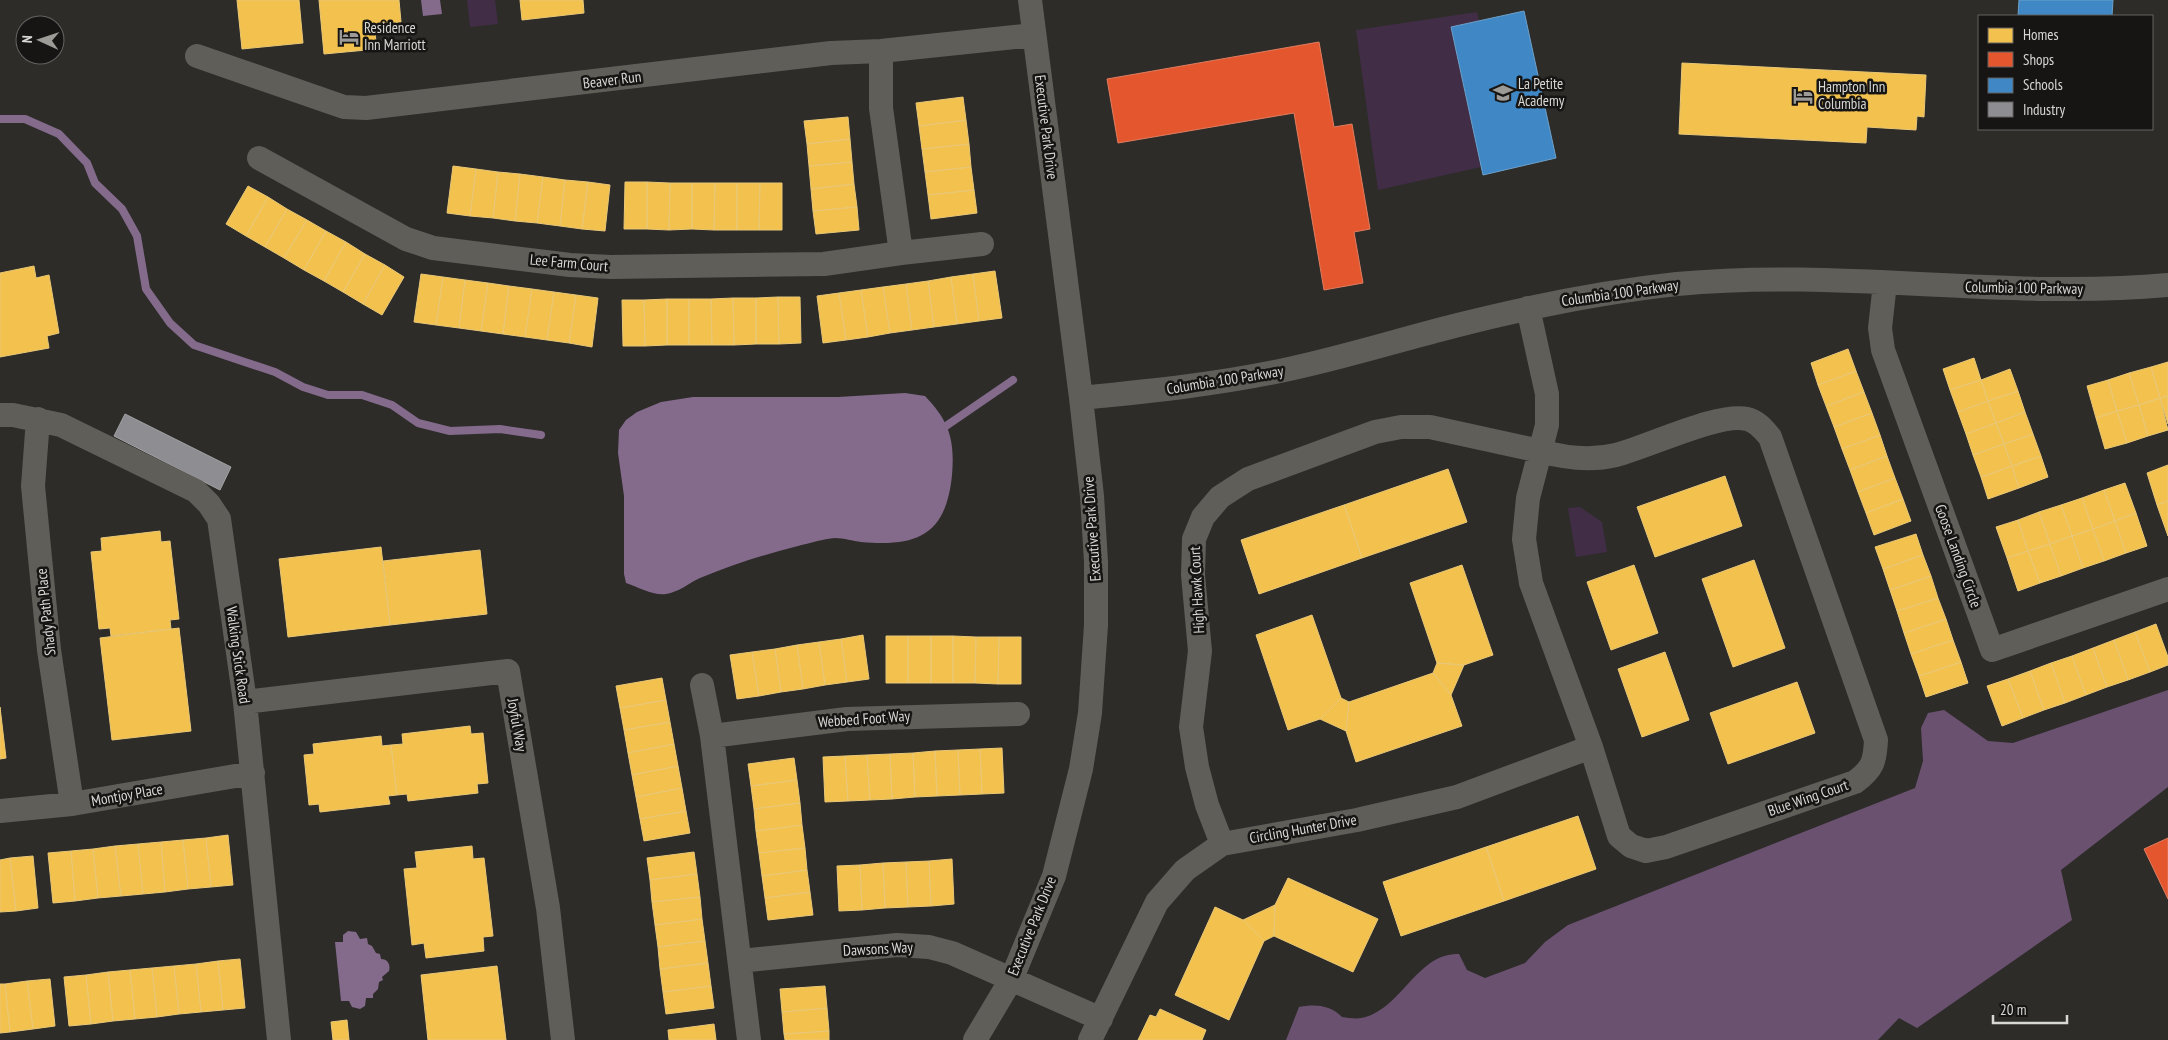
<svg xmlns="http://www.w3.org/2000/svg" width="2168" height="1040" font-family="'PT Sans Narrow',sans-serif">
<rect width="100%" height="100%" fill="#2d2c29"/>
<path fill="#412e46" d="M467 0H495L498 24 470 27Z
M1477 12 1479 21 1451 28 1481 167 1378 190 1356 30Z
M1580 507 1602 522 1607 552 1576 557 1568 508Z"/>
<path fill="#6a5170" d="M2168 690V787L2061 870 2072 920 1917 1028 1899 1018 1878 1040H1286L1299 1007C1315 1004 1330 1005 1342 1017 1348 1018 1356 1019 1361 1018 1401 1011 1417 952 1459 954L1467 970 1485 978 1525 963 1545 942 1568 925 1915 788 1923 761 1921 728 1928 713 1944 710 1988 741 2013 743Z"/>
<path fill="#846b8c" d="M421 0H440L442 14 423 16Z
M905 393 925 396C949 421 955 439 952 475 946 535 918 547 861 542 853 541 844 538 835 538 823 539 810 543 798 546 765 554 732 565 700 578 689 583 679 592 666 594 654 596 638 587 626 583L624 574V496L618 453 619 430 626 420 637 412 661 402 693 397H838Z
M348 931 356 932 360 939 367 938 368 944 372 946 376 953 380 954 381 959C387 959 391 964 389 971L382 977 383 980 379 982 378 989 373 994V998H366L365 1006 360 1009 352 1007 349 1001H341L335 942H343V935Z"/>
<path fill="#f2c14e" stroke="#eac876" d="M237 0H299L303 43 242 49Z
M319 0H399L401 22 374 25 377 49 324 54Z
M520 0H583L584 13 522 20Z
M1682 63 1926 75 1924 117 1917 116 1916 130 1867 127 1866 143 1679 134Z
M963 97 966 120 919 126 916 103Z
M848 117 850 139 807 144 804 121Z
M966 120 969 144 922 149 919 126Z
M850 139 852 162 809 166 807 144Z
M969 144 971 167 925 172 922 149Z
M852 162 854 184 811 189 809 166Z
M453 166 476 169 470 216 447 213Z
M971 167 974 190 928 195 925 172Z
M476 169 498 172 493 218 470 216Z
M498 172 520 174 515 221 493 218Z
M520 174 543 177 537 223 515 221Z
M543 177 565 180 560 226 537 223Z
M565 180 588 182 582 229 560 226Z
M588 182 610 185 605 231 582 229Z
M625 182H647V229H624Z
M647 182 670 183 669 230 647 229Z
M670 183H692V229L669 230Z
M692 183H715L714 230 692 229Z
M715 183H737V230H714Z
M737 183H760L759 230H737Z
M760 183H782V230H759Z
M854 184 857 207 813 211 811 189Z
M248 186 268 197 246 236 226 224Z
M974 190 977 213 931 219 928 195Z
M268 197 287 209 265 247 246 236Z
M857 207 859 230 816 234 813 211Z
M287 209 307 220 284 258 265 247Z
M307 220 326 231 304 270 284 258Z
M326 231 346 242 324 281 304 270Z
M346 242 365 254 343 292 324 281Z
M365 254 385 265 363 304 343 292Z
M385 265 404 277 382 315 363 304Z
M34 266 36 278 49 275 59 333 47 336 49 348 0 357V273Z
M995 271 1002 318 979 321 973 274Z
M421 274 443 277 436 325 414 322Z
M973 274 979 321 957 324 951 277Z
M443 277 465 280 459 328 436 325Z
M951 277 957 324 934 327 928 281Z
M465 280 488 283 481 331 459 328Z
M928 281 934 327 912 330 906 284Z
M488 283 509 286 503 334 481 331Z
M906 284 912 330 890 333 883 287Z
M509 286 532 289 525 337 503 334Z
M883 287 890 333 868 337 861 290Z
M532 289 554 292 547 340 525 337Z
M861 290 868 337 846 340 839 293Z
M554 292 576 295 569 343 547 340Z
M839 293 846 340 823 343 817 296Z
M576 295 598 298 592 347 569 343Z
M778 297H800L801 343 779 344Z
M778 297 779 344H756V298Z
M733 298H756V344L734 345Z
M733 298 734 345H712L711 299Z
M667 299H689V345H667Z
M667 299V345L645 346 644 300Z
M689 299H711L712 345H689Z
M622 300H644L645 346H623Z
M1848 349 1856 371 1818 385 1811 363Z
M1974 358 1981 380 1950 390 1943 369Z
M2168 362V396L2160 398 2151 367Z
M2151 367 2160 398 2139 405 2129 373Z
M2010 369 2018 391 1988 401 1981 380Z
M1856 371 1864 392 1826 406 1818 385Z
M2129 373 2139 405 2117 411 2108 380Z
M1981 380 1988 401 1958 412 1950 390Z
M2108 380 2117 411 2096 418 2087 386Z
M2018 391 2025 412 1996 423 1988 401Z
M1864 392 1872 413 1834 427 1826 406Z
M2168 396V424L2160 398Z
M2160 398 2168 430 2148 436 2139 405Z
M1988 401 1996 423 1966 434 1958 412Z
M2139 405 2148 436 2127 443 2117 411Z
M2117 411 2127 443 2105 449 2096 418Z
M2025 412 2033 434 2004 444 1996 423Z
M1872 413 1880 435 1842 449 1834 427Z
M1996 423 2004 444 1973 455 1966 434Z
M2033 434 2041 456 2012 466 2004 444Z
M1880 435 1887 456 1850 470 1842 449Z
M2004 444 2012 466 1981 477 1973 455Z
M1887 456 1895 478 1858 492 1850 470Z
M2041 456 2048 477 2019 488 2012 466Z
M2168 465V501L2157 505 2147 473Z
M2012 466 2019 488 1988 499 1981 477Z
M1448 469 1467 522 1362 558 1344 505Z
M1725 476 1742 526 1655 557 1637 507Z
M1895 478 1903 499 1866 513 1858 492Z
M2125 483 2136 513 2115 521 2104 490Z
M2104 490 2115 521 2093 529 2082 498Z
M2082 498 2093 529 2072 536 2061 505Z
M1903 499 1911 521 1874 535 1866 513Z
M2168 501V536L2157 505Z
M1344 505 1362 558 1259 594 1241 540Z
M2061 505 2072 536 2050 544 2039 512Z
M2039 512 2050 544 2028 551 2018 520Z
M2136 513 2147 546 2126 553 2115 521Z
M2018 520 2028 551 2007 558 1996 527Z
M2115 521 2126 553 2104 561 2093 529Z
M2093 529 2104 561 2083 568 2072 536Z
M160 531 161 542 170 541 179 619 170 620 171 629 111 636 110 628 99 629 91 552 102 551 101 538Z
M1916 534 1923 555 1883 569 1875 547Z
M2072 536 2083 568 2061 576 2050 544Z
M2050 544 2061 576 2040 583 2028 551Z
M381 547 390 625 288 637 279 559Z
M480 550 487 614 390 625 383 561Z
M2028 551 2040 583 2018 591 2007 558Z
M1923 555 1931 576 1890 590 1883 569Z
M1754 560 1785 648 1733 667 1702 579Z
M1462 565 1493 655 1464 665 1437 663 1410 583Z
M1634 565 1658 633 1611 650 1587 582Z
M1931 576 1938 598 1897 611 1890 590Z
M1938 598 1946 619 1904 633 1897 611Z
M1312 615 1341 698 1320 719 1288 730 1256 635Z
M1946 619 1953 640 1911 654 1904 633Z
M2156 624 2168 657V665L2150 672 2135 632Z
M179 628 191 731 112 740 100 638Z
M2135 632 2150 672 2128 680 2114 640Z
M863 635 869 679 847 682 841 639Z
M886 636H908V683H886Z
M908 636H931V683H908Z
M931 636H953V683H931Z
M953 636 976 637 975 683H953Z
M976 637H999L998 684 975 683Z
M999 637H1021V684H998Z
M841 639 847 682 825 685 819 642Z
M1953 640 1961 662 1919 676 1911 654Z
M2114 640 2128 680 2107 687 2093 648Z
M819 642 825 685 803 689 797 645Z
M797 645 803 689 781 692 775 649Z
M2093 648 2107 687 2086 695 2072 656Z
M775 649 781 692 759 696 752 652Z
M752 652 759 696 737 699 730 655Z
M1665 652 1689 720 1642 737 1618 669Z
M2072 656 2086 695 2065 703 2051 663Z
M1961 662 1968 683 1926 697 1919 676Z
M1437 663 1464 665 1451 695 1433 673Z
M2051 663 2065 703 2044 710 2030 671Z
M2030 671 2044 710 2023 718 2008 679Z
M1433 673 1451 695 1462 726 1356 762 1346 731 1349 702Z
M662 678 666 700 620 708 616 686Z
M2008 679 2023 718 2002 726 1987 686Z
M1797 682 1815 733 1728 764 1710 713Z
M1341 698 1349 702 1346 731 1320 719Z
M666 700 670 722 624 730 620 708Z
M0 707 6 758 0 759Z
M670 722 674 744 628 753 624 730Z
M470 726 471 734 483 733 488 783 477 784 478 793 408 801 407 794 397 795 391 745 403 744 402 734Z
M381 736 382 746 391 745 397 795 388 796 390 804 320 812 319 804 309 805 304 755 314 754 313 744Z
M674 744 678 766 632 775 628 753Z
M1002 748 1004 793 982 794 980 749Z
M980 749 982 794 960 795 958 750Z
M958 750 960 795 937 796 935 751Z
M935 751 937 796 915 797 913 753Z
M913 753 915 797 892 799 890 754Z
M890 754 892 799 870 800 867 755Z
M867 755 870 800 848 801 845 756Z
M845 756 848 801 825 802 823 757Z
M794 758 797 780 751 786 748 764Z
M678 766 682 788 636 797 632 775Z
M797 780 800 803 754 809 751 786Z
M682 788 686 811 640 819 636 797Z
M800 803 802 825 756 831 754 809Z
M686 811 690 833 644 841 640 819Z
M1578 816 1596 869 1504 901 1486 847Z
M802 825 805 848 759 853 756 831Z
M228 835 233 885 211 887 206 838Z
M206 838 211 887 188 889 183 840Z
M183 840 188 889 165 892 161 842Z
M161 842 165 892 143 894 138 844Z
M138 844 143 894 121 896 115 846Z
M115 846 121 896 98 898 93 849Z
M472 846 473 859 484 858 493 936 483 937 484 951 426 958 424 943 412 945 404 869 417 868 415 852Z
M1486 847 1504 901 1401 936 1383 882Z
M805 848 807 870 762 876 759 853Z
M93 849 98 898 75 901 71 851Z
M71 851 75 901 53 903 48 853Z
M694 852 697 874 650 880 647 858Z
M33 856 38 908 16 911 10 858Z
M10 858 16 911 0 912V860Z
M952 859 954 904 931 906 929 861Z
M929 861 931 906 908 907 906 862Z
M906 862 908 907 885 908 883 863Z
M883 863 885 908 862 910 860 865Z
M860 865 862 910 839 911 837 866Z
M807 870 810 892 765 898 762 876Z
M697 874 700 897 652 902 650 880Z
M1288 878 1378 919 1353 972 1274 936 1275 905Z
M810 892 813 915 768 920 765 898Z
M700 897 702 919 655 925 652 902Z
M1275 905 1274 936 1264 941 1243 920Z
M1215 907 1243 920 1264 941 1229 1020 1175 995Z
M702 919 705 941 658 947 655 925Z
M705 941 708 963 660 969 658 947Z
M240 959 245 1008 223 1010 218 961Z
M218 961 223 1010 201 1012 196 964Z
M708 963 711 986 663 992 660 969Z
M196 964 201 1012 179 1014 174 966Z
M174 966 179 1014 157 1017 152 968Z
M497 966 506 1040H428L421 975Z
M152 968 157 1017 135 1019 130 970Z
M130 970 135 1019 113 1021 108 972Z
M108 972 113 1021 91 1024 86 975Z
M86 975 91 1024 69 1026 64 977Z
M50 979 55 1026 33 1029 27 981Z
M27 981 33 1029 10 1032 5 984Z
M0 984H5L10 1032 0 1033Z
M711 986 714 1008 666 1014 663 992Z
M825 986 827 1008 782 1012 780 989Z
M827 1008 829 1031 784 1034 782 1012Z
M1160 1009 1206 1030 1202 1040H1138L1150 1015 1156 1017Z
M347 1020 349 1040H333L331 1022Z
M714 1024 716 1040H669L668 1030Z
M829 1031V1040H785L784 1034Z"/>
<path fill="#e4572e" stroke="#e07d60" d="M1319 42 1334 127 1352 124 1370 229 1354 232 1363 283 1324 290 1294 113 1118 143 1107 79Z
M2168 838V899L2144 849Z"/>
<path fill="#3f88c5" stroke="#6da0ca" d="M2019 0H2113L2112 16H2018Z
M1524 11 1556 158 1483 175 1451 27Z"/>
<path fill="#8d8d92" stroke="#a3a3a6" d="M125 414 231 467 220 490 114 436Z"/>
<g fill="none" stroke-linecap="round" stroke-linejoin="round">
<path stroke="#846b8c" stroke-width="8" d="M0 119H25L59 134 87 163 95 183 122 209 137 236 146 289 170 323 194 345 275 372 303 387 328 395H362L392 405 418 423 450 431 500 429 541 435
M946 426 1013 380"/>
<path stroke="#605e59" stroke-width="24" d="M197 56 344 107 366 108 831 53 881 51 1034 35
M259 158 406 239 433 248 570 265 611 267 824 264 901 253 881 108V51
M901 253 982 244
M1885 283 1880 328 1883 350 1992 650 2168 589
M1081 398C1151 391 1221 384 1289 369 1345 357 1399 340 1454 326 1528 307 1601 292 1677 284 1840 268 2004 300 2168 285
M0 415H13L61 425 196 491 209 504 219 519 245 702 279 1040
M38 419 33 486 49 650 72 804
M702 685 712 736 749 1040
M245 702 508 671 548 908 563 1040
M712 736 847 719 1018 714
M0 811 72 804 253 773
M1222 844 1207 805 1197 767 1191 727 1200 651 1193 575 1194 539 1203 517 1220 497 1248 479 1375 432 1401 427H1430L1540 451C1565 458 1591 461 1616 455 1648 447 1719 412 1747 419 1757 421 1764 430 1770 437L1876 740C1875 761 1873 769 1855 782L1666 847 1646 851 1631 846 1619 836 1591 747 1531 583 1524 539 1528 498 1547 425V394L1528 308
M740 961 897 945 929 947 952 953 1101 1019
M975 1040 1012 978 1054 876 1081 769 1090 713 1096 625V562L1092 496 1081 398 1030 0
M1090 1040 1157 902 1185 870 1222 844 1357 820 1457 797 1591 747"/>
</g>
<defs>
<symbol id="hotel-bare" viewBox="-9 -9 18 18"><path d="M-6-4.5h1.5V1H6V5H4.5V3h-9V5H-6ZM-4 0a1.8 1.8 0 1 1 3.6 0ZM.5 0V-2.5h3Q6-2.5 6 0Z" fill="#9c9b98" stroke="#161513" stroke-width="2.5" paint-order="stroke"/></symbol>
<symbol id="school-bare" viewBox="-9 -9 18 18"><path d="M0-5L7-2L0 1L-7-2ZM-4 1L0 2.5L4 1V4Q0 6-4 4Z" fill="#9c9b98" stroke="#161513" stroke-width="2.5" paint-order="stroke"/></symbol>
</defs>
<g fill-rule="evenodd">
<use href="#hotel-bare" x="335" y="23" width="28" height="28"/>
<use href="#school-bare" x="1489" y="79" width="28" height="28"/>
<use href="#hotel-bare" x="1789" y="82" width="28" height="28"/>
</g>
<g text-anchor="middle" stroke-width="5" stroke-linejoin="round" paint-order="stroke">
<g font-size="15" fill="#d7d7d4" stroke="#161513" text-anchor="start">
<text x="364" y="33">Residence<tspan x="364" dy="17">Inn Marriott</tspan></text>
<text x="1518" y="89">La Petite<tspan x="1518" dy="17">Academy</tspan></text>
<text x="1818" y="92">Hampton Inn<tspan x="1818" dy="17">Columbia</tspan></text>
</g>
<g font-size="15" fill="#d7d7d4" stroke="#161513">
<text transform="translate(612 80) rotate(-7)" y="5">Beaver Run</text>
<text transform="translate(1046 127) rotate(83)" y="5">Executive Park Drive</text>
<text transform="translate(569 263) rotate(5)" y="5">Lee Farm Court</text>
<text transform="translate(2024 288) rotate(1)" y="5">Columbia 100 Parkway</text>
<text transform="translate(1620 293) rotate(-8)" y="5">Columbia 100 Parkway</text>
<text transform="translate(1225 380) rotate(-9)" y="5">Columbia 100 Parkway</text>
<text transform="translate(1092 529) rotate(-94)" y="5">Executive Park Drive</text>
<text transform="translate(1958 556) rotate(70)" y="5">Goose Landing Circle</text>
<text transform="translate(1197 590) rotate(-93)" y="5">High Hawk Court</text>
<text transform="translate(46 612) rotate(-96)" y="5">Shady Path Place</text>
<text transform="translate(238 655) rotate(82)" y="5">Walking Stick Road</text>
<text transform="translate(864 719) rotate(-4)" y="5">Webbed Foot Way</text>
<text transform="translate(517 725) rotate(80)" y="5">Joyful Way</text>
<text transform="translate(127 795) rotate(-10)" y="5">Montjoy Place</text>
<text transform="translate(1808 798) rotate(-19)" y="5">Blue Wing Court</text>
<text transform="translate(1303 829) rotate(-10)" y="5">Circling Hunter Drive</text>
<text transform="translate(1032 926) rotate(-68)" y="5">Executive Park Drive</text>
<text transform="translate(878 949) rotate(-3)" y="5">Dawsons Way</text>
</g>
</g>
<rect x="1978" y="15" width="175" height="115" fill="#161513" stroke="#636360"/>
<rect x="1988" y="28" width="25" height="15" fill="#f2c14e" stroke="#636360"/>
<text x="2023" y="40" font-size="15" fill="#d7d7d4">Homes</text>
<rect x="1988" y="52" width="25" height="15" fill="#e4572e" stroke="#636360"/>
<text x="2023" y="65" font-size="15" fill="#d7d7d4">Shops</text>
<rect x="1988" y="78" width="25" height="15" fill="#3f88c5" stroke="#636360"/>
<text x="2023" y="90" font-size="15" fill="#d7d7d4">Schools</text>
<rect x="1988" y="102" width="25" height="15" fill="#8d8d92" stroke="#636360"/>
<text x="2023" y="115" font-size="15" fill="#d7d7d4">Industry</text>
<g transform="translate(40 40) rotate(273)"><circle r="24" fill="#161513" stroke="#636360"/>
<path d="M0-4L9 19L0 12L-9 19Z" fill="#9c9b98"/>
<text y="-8" font-size="14" font-weight="bold" text-anchor="middle" fill="#d7d7d4">N</text>
</g>
<path d="M1993 1015v8h74v-8" fill="none" stroke="#d7d7d4" stroke-width="2.5"/>
<text x="2000" y="1015" font-size="15" fill="#d7d7d4" stroke="#161513" stroke-width="4" paint-order="stroke">20 m</text>
</svg>
